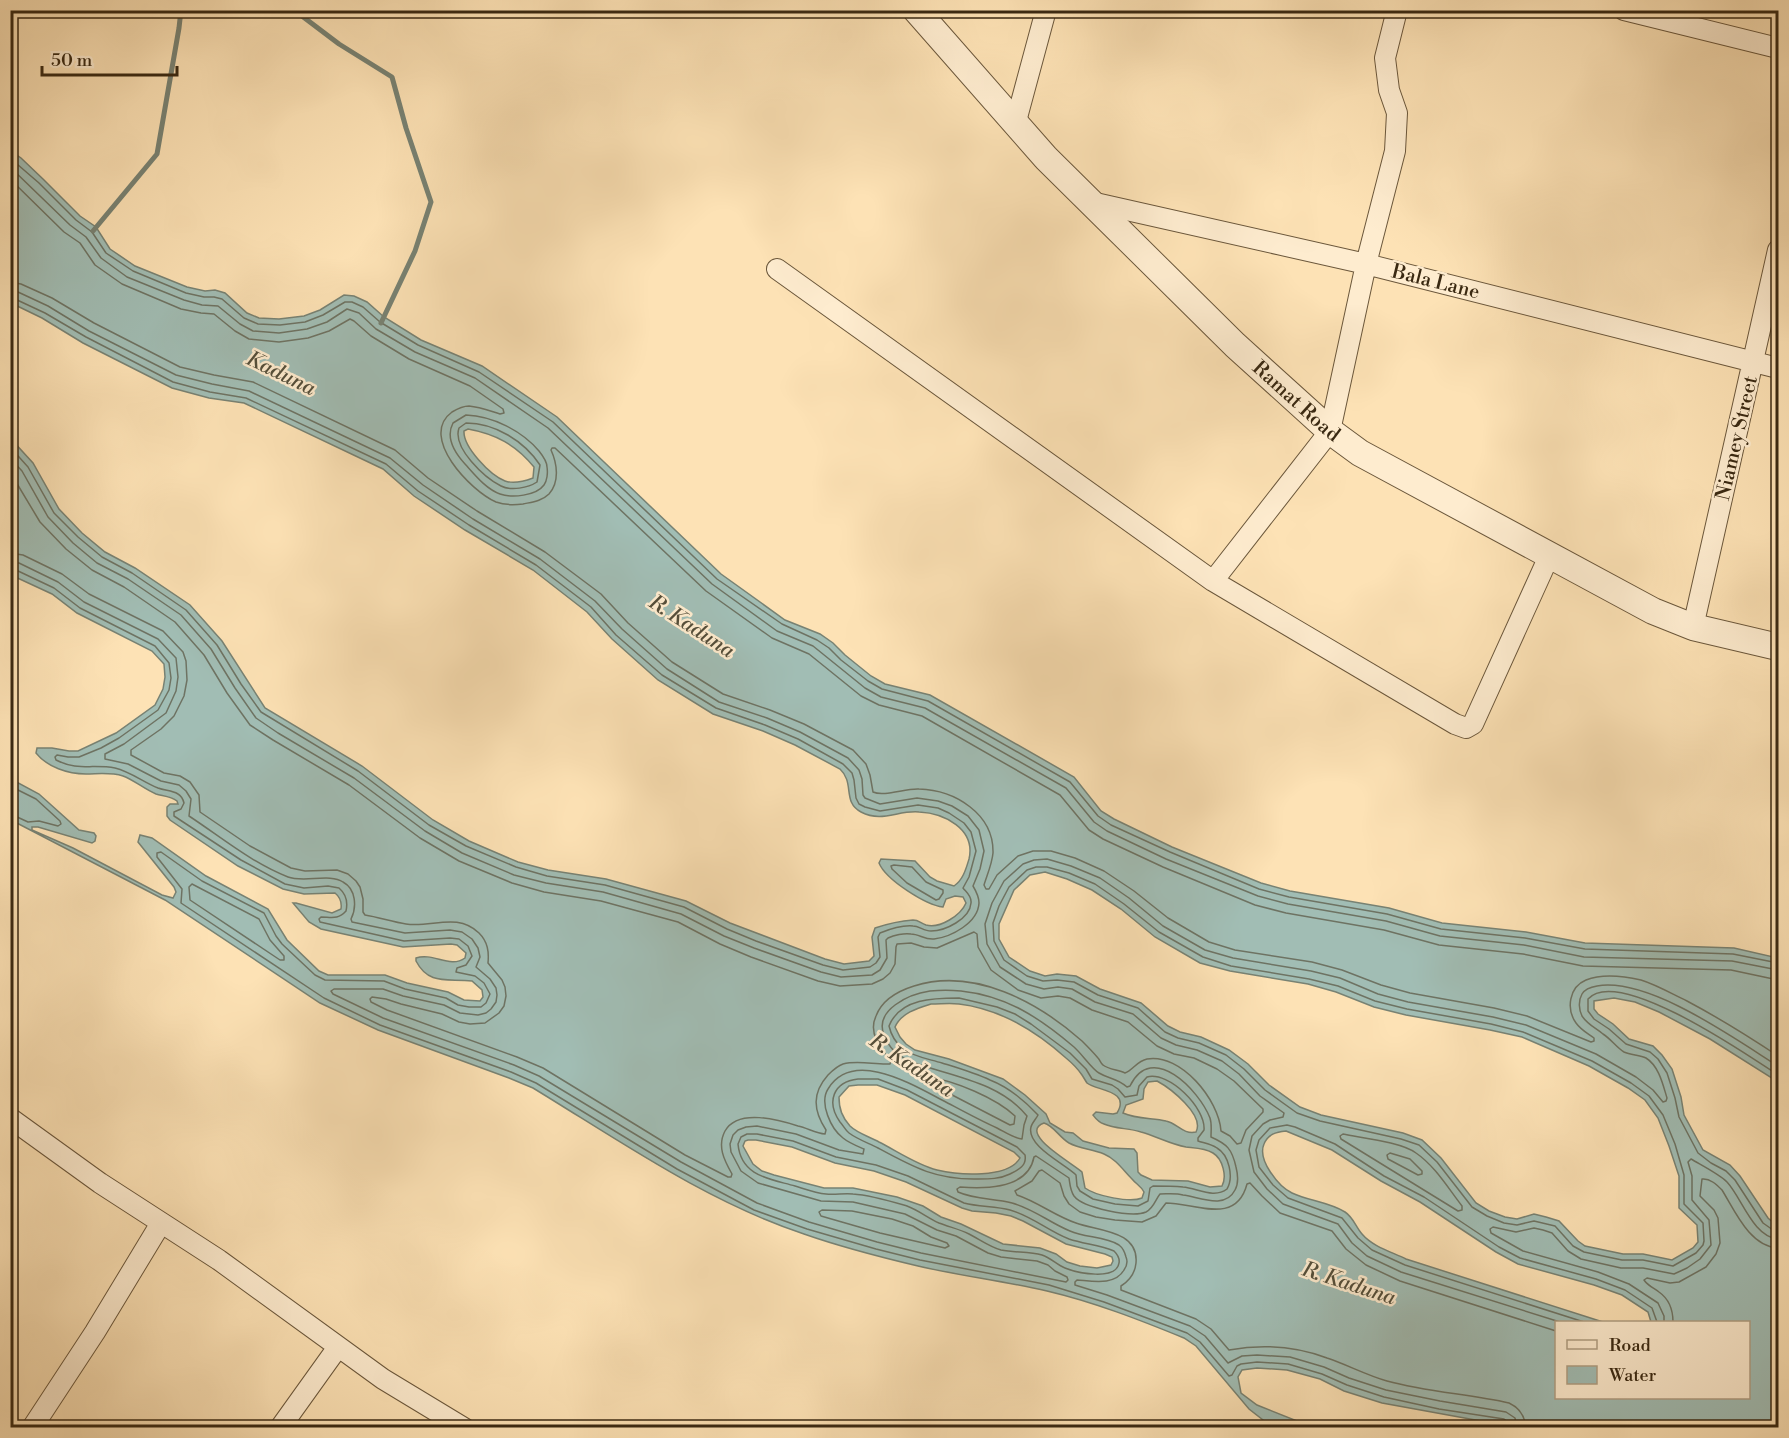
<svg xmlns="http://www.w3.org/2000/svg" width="1789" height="1438" font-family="'Libre Bodoni',serif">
<rect width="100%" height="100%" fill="#fde2b5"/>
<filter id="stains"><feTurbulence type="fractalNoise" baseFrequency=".00333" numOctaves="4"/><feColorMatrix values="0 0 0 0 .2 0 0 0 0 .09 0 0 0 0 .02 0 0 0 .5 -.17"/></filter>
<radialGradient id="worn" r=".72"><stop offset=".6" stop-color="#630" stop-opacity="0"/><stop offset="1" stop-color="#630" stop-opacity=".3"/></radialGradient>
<path fill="#a1bdb4" stroke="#788273" stroke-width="1.5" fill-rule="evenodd" d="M11 151 21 158 43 179 80 216 96 227 110 249 135 266 187 287 205 291 215 290 225 293 247 313 259 318 279 319 304 316 320 310 344 295 354 296 367 302 384 317 421 340 482 366 557 417 721 574 785 620 820 634 833 643 845 655 871 676 885 684 930 695 1074 777 1101 811 1114 819 1172 847 1261 883 1290 891 1389 908 1442 923 1526 932 1585 943 1734 948 1778 958V1082L1710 1039 1659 1012 1635 1002 1614 998 1594 1001V1009L1598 1014 1613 1024 1629 1039 1653 1046 1662 1055 1672 1069 1681 1097 1684 1115 1703 1150 1730 1165 1740 1176 1768 1218 1778 1227V1427H1514L1382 1403 1344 1391 1320 1379 1287 1370 1257 1368 1242 1370 1238 1377 1241 1393 1257 1405 1312 1427H1272L1249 1409 1196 1346 1184 1338C1140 1320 1094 1302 1047 1291 1004 1281 961 1276 918 1266 880 1257 841 1247 804 1234 707 1202 620 1141 533 1088L509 1078 378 1030 320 1003 165 900 11 820V779L39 794 79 830 94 833 96 836 95 841 92 843 38 827H32V830L73 848 162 895 173 898 176 892 174 887 138 842 140 835 152 838 206 876 268 909 287 940 319 971 328 975H385L407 983 448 992 464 1000 480 1001 483 997 482 990 472 981C448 978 429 986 416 961V958C433 952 450 969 465 958L466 953 457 945 451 944 403 947 321 929 309 922 293 903H296L332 913 341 909C342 902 340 897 335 893L304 894 283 889 238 866 170 820 167 816V807L170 804H178L177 801C171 796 163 796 156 794 144 789 134 780 123 776 110 772 98 774 86 774 68 774 47 767 36 753L37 748H52L69 751H78L116 733 155 705 163 689 165 677 164 664 152 651 77 613 52 594 11 575V439L33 463 59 509 82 533 105 552 135 568 190 605 222 641 265 708 362 766 433 820 469 841 518 862 548 870 606 879 686 901 730 923 825 959 844 964 869 961 874 956 872 937 875 928C887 924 899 921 913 920 919 920 920 923 926 925 940 929 961 915 966 903L963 897 955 896 946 899 943 907C926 905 886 880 879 863L881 859 915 861 930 877 937 881 954 886C963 880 966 869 969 859 976 829 944 813 919 812 898 810 882 823 861 812 842 802 855 783 840 769L795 745 763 731 713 714 658 680 612 639 587 612 533 570 465 530 414 496 383 469 244 403 209 398 172 388 83 343 42 318 11 303ZM468 429C496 434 516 445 534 467L533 478C525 481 513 484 505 481 490 475 463 447 464 431ZM1045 872 1067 879 1092 890 1121 909 1155 937 1200 963 1230 971 1308 984 1336 992 1374 1007 1406 1015 1490 1030 1522 1037 1589 1066 1628 1088 1645 1100 1658 1118 1669 1146 1679 1176V1208L1697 1225 1698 1242 1693 1248 1672 1260 1643 1254H1623L1585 1246 1578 1241 1559 1221 1546 1217 1534 1214 1517 1219 1505 1217 1489 1211 1476 1203 1441 1158 1422 1140 1403 1133 1321 1115 1300 1107 1269 1085 1248 1064 1229 1050 1201 1037 1180 1032 1168 1026 1141 1003 1100 989 1076 976 1057 974 1045 976 1030 971 1009 957 999 939V924L1014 890 1030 875ZM931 1004C941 1004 950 1003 959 1004 1001 1009 1036 1031 1066 1058 1072 1063 1078 1069 1082 1075 1084 1078 1085 1080 1087 1083 1097 1091 1131 1090 1117 1113L1113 1114 1096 1112 1093 1115C1096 1119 1098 1122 1104 1124 1115 1129 1129 1128 1141 1132 1156 1136 1170 1144 1186 1147 1195 1148 1205 1148 1213 1153 1223 1159 1227 1177 1222 1186L1210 1187 1188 1181 1152 1180 1141 1175 1138 1172 1137 1153 1134 1149 1109 1148 1083 1141 1073 1133 1065 1132 1050 1123 1046 1114 1025 1095 1003 1079 949 1059 915 1050 906 1044 900 1037 895 1027C901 1013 918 1008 931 1004ZM1157 1081C1170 1088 1205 1115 1196 1132 1183 1135 1177 1123 1166 1121 1152 1118 1136 1119 1123 1113L1126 1105 1143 1099 1144 1089 1148 1082ZM858 1085H877L905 1095 1014 1152 1020 1158C1008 1179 958 1175 937 1170 917 1165 897 1151 879 1142 870 1137 857 1133 850 1126 842 1117 839 1109 839 1097L849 1086ZM1044 1123C1054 1126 1059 1137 1069 1143 1080 1149 1092 1149 1104 1154 1116 1159 1123 1170 1132 1179 1136 1184 1141 1186 1144 1192L1142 1198C1130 1203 1096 1196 1085 1188L1082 1172C1074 1164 1017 1133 1044 1123ZM1286 1131 1332 1150 1381 1181 1420 1202 1496 1252 1518 1264 1594 1285 1622 1295 1648 1312 1651 1322H1748V1398H1556V1322H1603L1406 1259C1392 1252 1373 1247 1362 1234 1356 1227 1353 1217 1345 1212 1329 1202 1309 1201 1292 1193 1279 1187 1257 1160 1264 1144 1268 1134 1276 1132 1286 1131ZM748 1140H756L792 1147 835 1163 874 1171 906 1182 962 1208 972 1211 996 1213 1011 1216 1023 1221 1066 1244 1105 1254 1112 1257 1113 1261 1111 1265 1097 1268 1080 1266 1067 1262 1056 1254 1040 1248 1003 1244 961 1224 941 1217 923 1206 897 1197 853 1188H824L774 1175 762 1171 753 1164 743 1146 745 1141Z"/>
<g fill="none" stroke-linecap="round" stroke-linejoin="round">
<path stroke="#6e7363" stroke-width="1.5" d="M10 158 39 183 76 220 92 232 106 253 133 271 186 293 204 297H214L222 299 244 318 258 324 280 325 305 322 323 315 345 302H352L363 307 380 322 418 345 479 372 553 422 717 579 782 624 817 640 829 648 841 660 868 681 882 689 928 701 1070 782 1098 816 1111 825 1170 852 1259 889 1289 897 1387 914 1441 929 1525 938 1585 949 1733 954 1778 963
M10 167 70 225 86 237 101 258 127 277 184 300 202 305 218 306 240 324 253 331 279 333 307 329 327 322 347 309 359 313 376 329 415 352 475 378 548 428 712 584 777 631 813 646 865 688 881 697 925 708 1066 788 1094 822 1107 831 1166 859 1258 896 1288 904 1386 921 1440 936 1524 945 1584 957 1732 961 1778 970
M10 179 64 232 80 243 95 265 122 284 181 309 201 313 214 314 235 331 249 339 279 342 308 338 329 331 350 319 354 321 371 336 409 359 470 386 503 409 504 413 500 414C490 411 480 407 469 406 463 406 457 409 452 412 418 437 471 491 496 502 504 505 515 505 523 504 532 502 542 501 549 494 560 482 557 463 551 450L552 448H555L706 591 772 638 809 654 861 696 879 705 922 716 1060 795 1089 830 1103 839 1163 867 1255 905 1286 913 1384 930 1439 945 1523 954 1583 966 1731 970 1778 980
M10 282 21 284 52 298 94 323 180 367 214 375 253 382 395 450 428 478 477 511 545 552 601 594 628 623 672 662 723 694 770 710 804 724 853 750 866 764 870 775 873 792C884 797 906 788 919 789 955 790 994 814 993 853 992 864 987 875 984 885L986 889H989L997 875 1018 856 1033 851H1051L1075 858 1104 871 1134 891 1168 918 1209 942 1235 950 1312 962 1342 970 1381 985 1410 993 1494 1008 1527 1016 1591 1042 1594 1041V1038C1587 1033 1581 1030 1576 1023 1566 1009 1569 987 1586 980 1603 973 1624 976 1641 980 1657 985 1672 994 1687 1001 1719 1018 1748 1036 1778 1056
M10 291 18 292 48 306 89 331 176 375 212 384 249 391 390 458 423 485 473 519 540 559 595 601 622 629 667 669 719 702 767 718 800 732 848 758 859 770 862 779 863 795 865 798 880 804 917 798 938 801 952 806 968 816 979 830 984 851 980 869 973 886C976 891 979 897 979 903 978 923 951 937 934 939 925 940 919 934 911 934 904 933 894 935 888 938L886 940 887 958 880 970 872 975 841 977 821 972 754 948 724 936 681 914 603 892 546 883 514 875 462 853 425 831 354 778 278 733 256 718 235 688 211 649 181 615 128 579 97 563 73 543 48 517 22 471 10 458
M10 298 15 299 45 313 86 337 173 382 210 392 246 398 386 464 418 491 469 525 536 565 591 607 616 635 662 675 716 708 765 725 798 739 843 764 852 773 854 780 856 798 859 804 865 807 880 811 918 805 938 808 949 813 964 823 971 832 976 851 969 877 963 888C966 892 972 896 971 903 970 919 945 931 931 931 924 931 919 926 913 926 902 925 890 929 880 933L878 937 880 957 876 963 870 967 843 970 823 965 756 941 727 929 684 907 605 885 547 876 516 867 466 846 429 825 358 771 261 712 241 684 217 645 186 610 132 573 102 557 78 537 54 513 28 467 10 447
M466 415C493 416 522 431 539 451 543 456 547 461 547 467 548 473 547 481 544 485 536 496 512 498 500 494 486 489 475 475 465 464 455 453 445 438 453 423Z
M466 423C495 423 524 441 540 465L537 482C528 488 511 491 501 486 485 478 452 448 459 428Z
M10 472 40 522 66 549 92 570 124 587 175 622 204 655 227 693 250 725 273 740 349 785 420 838 459 861 512 883 544 892 601 901 678 922 720 944 751 957 818 981 840 986 872 984 883 979 890 973 895 964 896 947 897 944 911 943 924 947 937 948 974 932 977 934 978 947 991 970 1018 990 1041 998 1058 996 1070 998 1092 1010 1128 1022 1157 1046 1174 1054 1194 1058 1217 1069 1234 1081 1263 1109V1112L1246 1130 1241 1143 1237 1144 1230 1136 1221 1131C1219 1100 1181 1053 1147 1059 1137 1061 1133 1070 1125 1073 1118 1070 1108 1069 1103 1065 1101 1064 1100 1060 1098 1058 1093 1052 1087 1046 1082 1041 1038 1002 974 967 914 986 898 991 882 1000 876 1016 868 1033 880 1048 891 1061L890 1064C875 1065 859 1060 843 1064 837 1066 833 1070 828 1075 812 1093 813 1110 826 1130L825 1134C816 1133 807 1128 798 1126 779 1120 738 1108 725 1131 717 1146 724 1160 732 1174L731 1177H728L685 1155 543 1068 517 1057 387 1010 371 1002 370 999 372 997 386 999 401 1004 442 1014 459 1022 470 1024 485 1023 499 1013 504 1006 506 996 505 987 502 980 488 963C489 952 488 942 479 933 457 912 432 928 406 924 393 922 378 917 365 915L363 912V899L360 887 356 881 348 874 337 870 305 871 291 868 250 846 200 812 199 795 190 782 180 776 164 773 131 755V750L161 729 174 716 184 696 187 680 186 661 183 652 163 631 89 594 62 574 23 555 10 553
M10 562 19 563 58 582 84 602 158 639 176 658 178 677 176 691 166 713 124 744 105 754V759L128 764 161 781 179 785 186 791 191 799 189 816C221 837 252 863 288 877 304 883 330 873 343 882 356 889 357 907 351 919L352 922 405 933 450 930 462 932 472 939 478 948 480 957 476 967 490 979 496 988 497 995 496 1002 491 1009 486 1013 478 1015 460 1013 444 1005 403 996 383 989H334L331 991 333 994 383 1018 514 1065 539 1076 681 1162 757 1203 809 1222 877 1242 921 1253 1066 1282 1068 1280 1067 1277 1055 1271 1048 1265 1037 1261 1001 1257 988 1253 956 1236 937 1230 905 1214 853 1202 821 1201 758 1183 741 1171 731 1152 730 1144 733 1135 738 1130 746 1127 757 1126 796 1134 839 1150 863 1154 864 1149C857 1146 849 1143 843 1138 831 1129 819 1103 828 1089 853 1048 913 1085 944 1101 961 1110 979 1120 997 1128 1005 1132 1013 1138 1022 1139L1024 1125 1027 1116C999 1081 949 1076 909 1061 897 1055 889 1048 884 1035 874 1010 909 994 930 991 939 990 952 990 961 991 1007 996 1040 1018 1074 1047 1081 1053 1093 1070 1099 1073 1109 1079 1117 1078 1127 1087L1130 1086C1152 1041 1199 1090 1210 1118 1212 1124 1211 1130 1211 1137 1227 1144 1232 1149 1236 1167 1238 1175 1239 1183 1235 1190 1225 1210 1199 1197 1183 1195 1176 1193 1168 1194 1160 1194 1155 1200 1154 1208 1146 1212 1132 1218 1083 1208 1074 1196 1070 1190 1070 1184 1069 1178L1036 1156 1034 1157C1028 1189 985 1189 960 1187L957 1189 958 1192C976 1200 994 1198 1012 1203 1034 1209 1050 1223 1070 1231 1085 1238 1105 1236 1119 1245 1123 1248 1125 1253 1126 1257 1128 1262 1127 1266 1124 1270 1115 1286 1092 1281 1077 1280L1075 1282V1285L1107 1295 1190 1326 1205 1336 1228 1363 1242 1356 1257 1355 1290 1357 1324 1367 1349 1378 1386 1390 1440 1401 1506 1412 1515 1418 1517 1428
M10 569 16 570 54 588 80 608 155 646 169 663 171 678 169 690 158 710 119 738 101 748 79 757H68L57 755 55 757 56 760C77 771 94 764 115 768 131 772 143 782 158 788 169 792 181 790 184 803L181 809 174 812V816L241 860 285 884 304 888 328 886 339 888C346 894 348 902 346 911 338 920 331 917 321 917L319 919 320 922 404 941 450 938 459 939 468 946 472 956 466 965 457 968 456 972 475 976 484 983 490 994 486 1003 481 1007H469L458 1005 446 998 405 989 384 981 325 980 315 975 282 944 276 936 264 913 202 881 161 852 157 853V857L182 889 181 903 324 998 380 1025 511 1072 536 1083 677 1169 754 1210 807 1229 876 1249 920 1260 1049 1285 1104 1302 1187 1333 1200 1342 1229 1376 1232 1375 1237 1366 1241 1364 1257 1362 1288 1364 1322 1374 1347 1385 1384 1397 1439 1409 1504 1419 1508 1422 1509 1428
M10 786 36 799 60 821 61 824 58 826 39 821 28 822 15 816 10 815
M894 865 912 867 926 882 943 890V893L939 899 936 900 907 883 892 869 891 866Z
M1036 867H1047L1069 873 1095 884 1124 904 1159 932 1203 957 1231 966 1309 979 1338 986 1375 1001 1407 1009 1491 1024 1523 1032 1592 1061 1631 1083 1649 1096 1663 1115 1675 1144 1684 1175V1204L1703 1223 1704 1241 1703 1245 1696 1253 1673 1266 1643 1260H1622L1584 1252 1573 1246 1555 1226 1534 1221 1517 1225 1504 1223 1487 1216 1472 1207 1437 1162 1419 1145 1401 1139 1320 1121 1297 1113 1265 1090 1244 1069 1226 1055 1199 1043 1178 1038 1165 1032 1138 1008 1098 995 1074 982 1057 980 1043 981 1027 976 1004 960 994 941 993 923 999 906 1009 887 1027 870Z
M192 884 259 919 270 940 284 956V960H280L190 900 189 887Z
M959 998 997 1007 1015 1014 1031 1024 1070 1053 1086 1069 1092 1079 1112 1085 1118 1089 1125 1097 1137 1095 1139 1086 1147 1077C1169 1071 1206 1108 1204 1130L1198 1138V1141C1204 1143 1211 1144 1217 1148 1229 1155 1234 1177 1227 1189 1214 1199 1197 1188 1183 1187 1173 1186 1163 1186 1153 1186L1150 1188 1148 1201 1138 1206 1115 1204 1093 1199 1080 1191 1077 1186 1076 1175C1065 1164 1026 1146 1031 1127 1032 1123 1036 1119 1038 1115 1025 1101 1008 1087 990 1080 975 1073 958 1068 942 1063 929 1059 914 1057 903 1049 896 1043 891 1035 889 1026 900 998 935 998 959 998Z
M1778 1075C1749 1056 1618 965 1588 999V1011L1594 1019 1609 1029 1626 1044 1650 1052 1658 1059 1667 1073 1675 1098 1679 1117 1698 1153 1711 1163 1726 1171 1735 1180 1763 1223 1773 1230 1778 1231
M929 1077C955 1081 996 1098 1015 1116L1014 1124 1010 1125 929 1083 927 1080Z
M858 1079H878L907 1090 1017 1147 1025 1155C1027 1166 1018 1170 1010 1174 1000 1179 989 1179 978 1179 936 1180 913 1167 878 1148 868 1143 857 1139 849 1133 845 1130 843 1125 840 1122 826 1102 833 1082 858 1079Z
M747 1134H757L793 1141 836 1157 876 1165 908 1176 964 1203C979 1207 995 1206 1010 1210 1032 1216 1048 1231 1069 1239 1084 1244 1100 1245 1114 1251 1117 1254 1120 1258 1119 1263 1116 1281 1077 1273 1065 1268 1057 1265 1051 1258 1042 1255 1029 1251 1015 1253 1001 1250 990 1247 979 1239 969 1234 959 1229 949 1227 939 1223 928 1218 918 1210 907 1206 890 1201 870 1195 853 1194 844 1193 835 1195 826 1194 816 1193 805 1189 795 1186 771 1179 741 1177 738 1144L741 1137Z
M1343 1134C1362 1138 1401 1142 1416 1153 1435 1166 1448 1188 1462 1206V1210L1458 1211 1341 1139 1340 1136Z
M1390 1153 1410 1159 1422 1171V1174L1418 1175 1388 1159 1387 1155Z
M822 1210 852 1211 892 1219 913 1226 931 1237 947 1243 949 1246 945 1248 880 1233 821 1216 819 1212Z
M1560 1322 1401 1272 1367 1256 1352 1243 1338 1224 1283 1204 1267 1189 1254 1172 1249 1150 1252 1136 1263 1124 1270 1120 1283 1117 1284 1113 1260 1096 1239 1074 1222 1061 1197 1050 1176 1045 1161 1038 1133 1014 1095 1002 1072 989 1058 987 1044 989 1026 984 1000 967 987 944 985 924 992 903 1004 881 1023 864 1034 860 1047 859 1071 866 1100 878 1129 898 1163 926 1205 950 1233 958 1311 971 1340 978 1378 994 1408 1002 1493 1017 1526 1025 1596 1054 1636 1077 1653 1090 1663 1102 1666 1101 1667 1098C1663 1085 1659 1066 1646 1058 1640 1055 1631 1055 1624 1052 1616 1047 1611 1039 1603 1034 1596 1028 1588 1025 1582 1016 1579 1010 1578 1001 1582 994 1585 989 1591 987 1597 986 1649 977 1735 1039 1778 1066
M1584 1322 1405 1265 1372 1250 1358 1238 1342 1218 1288 1198 1273 1185 1259 1167 1256 1150 1259 1140 1270 1128 1287 1125 1295 1127 1335 1144 1384 1176 1424 1197 1499 1247 1520 1258 1596 1279 1625 1290 1652 1308 1657 1322
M1664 1322V1316L1658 1303 1629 1284 1598 1272 1523 1251 1491 1233 1490 1229 1493 1227 1516 1232 1534 1228 1543 1230 1552 1233 1568 1251 1581 1259 1621 1268H1643L1674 1274 1687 1268 1700 1259 1711 1245 1709 1220 1692 1200V1176L1688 1162 1691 1159C1701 1165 1719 1174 1727 1182 1742 1198 1753 1237 1778 1239
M1673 1322C1673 1311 1669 1299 1659 1292 1654 1288 1648 1286 1644 1280L1647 1278 1670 1283 1679 1282 1706 1267 1716 1254 1720 1243 1718 1218 1714 1210 1700 1196 1702 1179C1710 1178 1717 1185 1722 1190 1735 1211 1750 1247 1778 1248
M1526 1428C1525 1416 1520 1408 1509 1403 1469 1394 1427 1392 1387 1381 1366 1375 1348 1365 1327 1358 1295 1346 1262 1344 1229 1350L1211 1329 1196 1319 1121 1290V1286C1129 1281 1135 1273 1136 1263 1139 1230 1097 1231 1076 1223 1055 1216 1038 1202 1017 1195L1015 1191 1032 1181 1039 1171 1042 1170 1060 1183 1064 1196 1069 1204 1080 1212 1096 1217 1115 1220 1142 1222 1156 1216 1166 1203C1195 1203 1236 1226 1247 1184L1250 1183 1262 1196 1280 1213 1332 1231 1346 1249 1366 1265 1400 1281 1556 1331"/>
<path stroke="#788273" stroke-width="5" d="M294 10 339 44 392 77 406 128 431 202 415 251 381 323
M93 231 157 154 179 28 181 10"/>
<defs>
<path id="minor" d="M1624 10 1778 48
M1015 125 1046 10
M1091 202 1366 264 1778 368
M777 269 1213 581 1455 724 1466 728 1473 724 1550 554
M1213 581 1330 431 1366 264 1395 151 1397 113 1389 90 1385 58 1397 10
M1693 627 1778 250
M10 1118 100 1183 219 1260 383 1379 464 1428
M32 1428 95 1332 161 1223
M280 1428 338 1347"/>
<g id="tertiary">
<path id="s1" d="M916 10 1046 158 1235 345 1330 431 1360 453 1653 611 1693 627 1778 647"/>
</g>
</defs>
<use href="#minor" stroke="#6b573b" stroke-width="22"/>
<use href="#tertiary" stroke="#6b573b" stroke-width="28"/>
<use href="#minor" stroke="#feeccf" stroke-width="20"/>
<use href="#tertiary" stroke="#feeccf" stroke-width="26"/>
</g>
<g text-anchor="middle" stroke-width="5" stroke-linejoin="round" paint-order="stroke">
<g font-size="20" fill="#3a2912" stroke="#feeccf">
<text transform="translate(1436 281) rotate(14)" y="7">Bala Lane</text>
<text dy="7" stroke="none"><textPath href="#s1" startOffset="546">Ramat Road</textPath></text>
<text transform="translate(1736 438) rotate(-77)" y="7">Niamey Street</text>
</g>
<g font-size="21" font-style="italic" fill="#544e3a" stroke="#feeccf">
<text transform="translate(281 373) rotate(26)" y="7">Kaduna</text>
<text transform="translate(692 626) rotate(33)" y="7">R. Kaduna</text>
<text transform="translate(912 1065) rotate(34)" y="7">R. Kaduna</text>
<text transform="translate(1349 1283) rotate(18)" y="7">R. Kaduna</text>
</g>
</g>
<rect width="1789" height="1438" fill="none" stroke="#fde2b5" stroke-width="36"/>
<rect x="12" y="12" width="1765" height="1414" fill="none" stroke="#3a2912" stroke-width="3"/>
<rect x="18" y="18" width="1753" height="1402" fill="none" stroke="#3a2912" stroke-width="1.5"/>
<rect x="1555" y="1321" width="195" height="78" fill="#feeccf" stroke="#b09e83" stroke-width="1.5"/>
<rect x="1567" y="1340" width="30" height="9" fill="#feeccf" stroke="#b09e83" stroke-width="1.5"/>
<text x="1609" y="1351" font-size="18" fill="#3a2912">Road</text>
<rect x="1567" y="1366" width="30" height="18" fill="#a1bdb4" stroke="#b09e83" stroke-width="1.5"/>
<text x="1609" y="1381" font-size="18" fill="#3a2912">Water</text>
<path d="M42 66v9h135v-9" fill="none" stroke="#3a2912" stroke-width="3"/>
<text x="51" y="66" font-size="18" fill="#3a2912" stroke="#feeccf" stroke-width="4.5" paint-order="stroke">50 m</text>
<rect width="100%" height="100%" filter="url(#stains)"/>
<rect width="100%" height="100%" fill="url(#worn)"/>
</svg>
